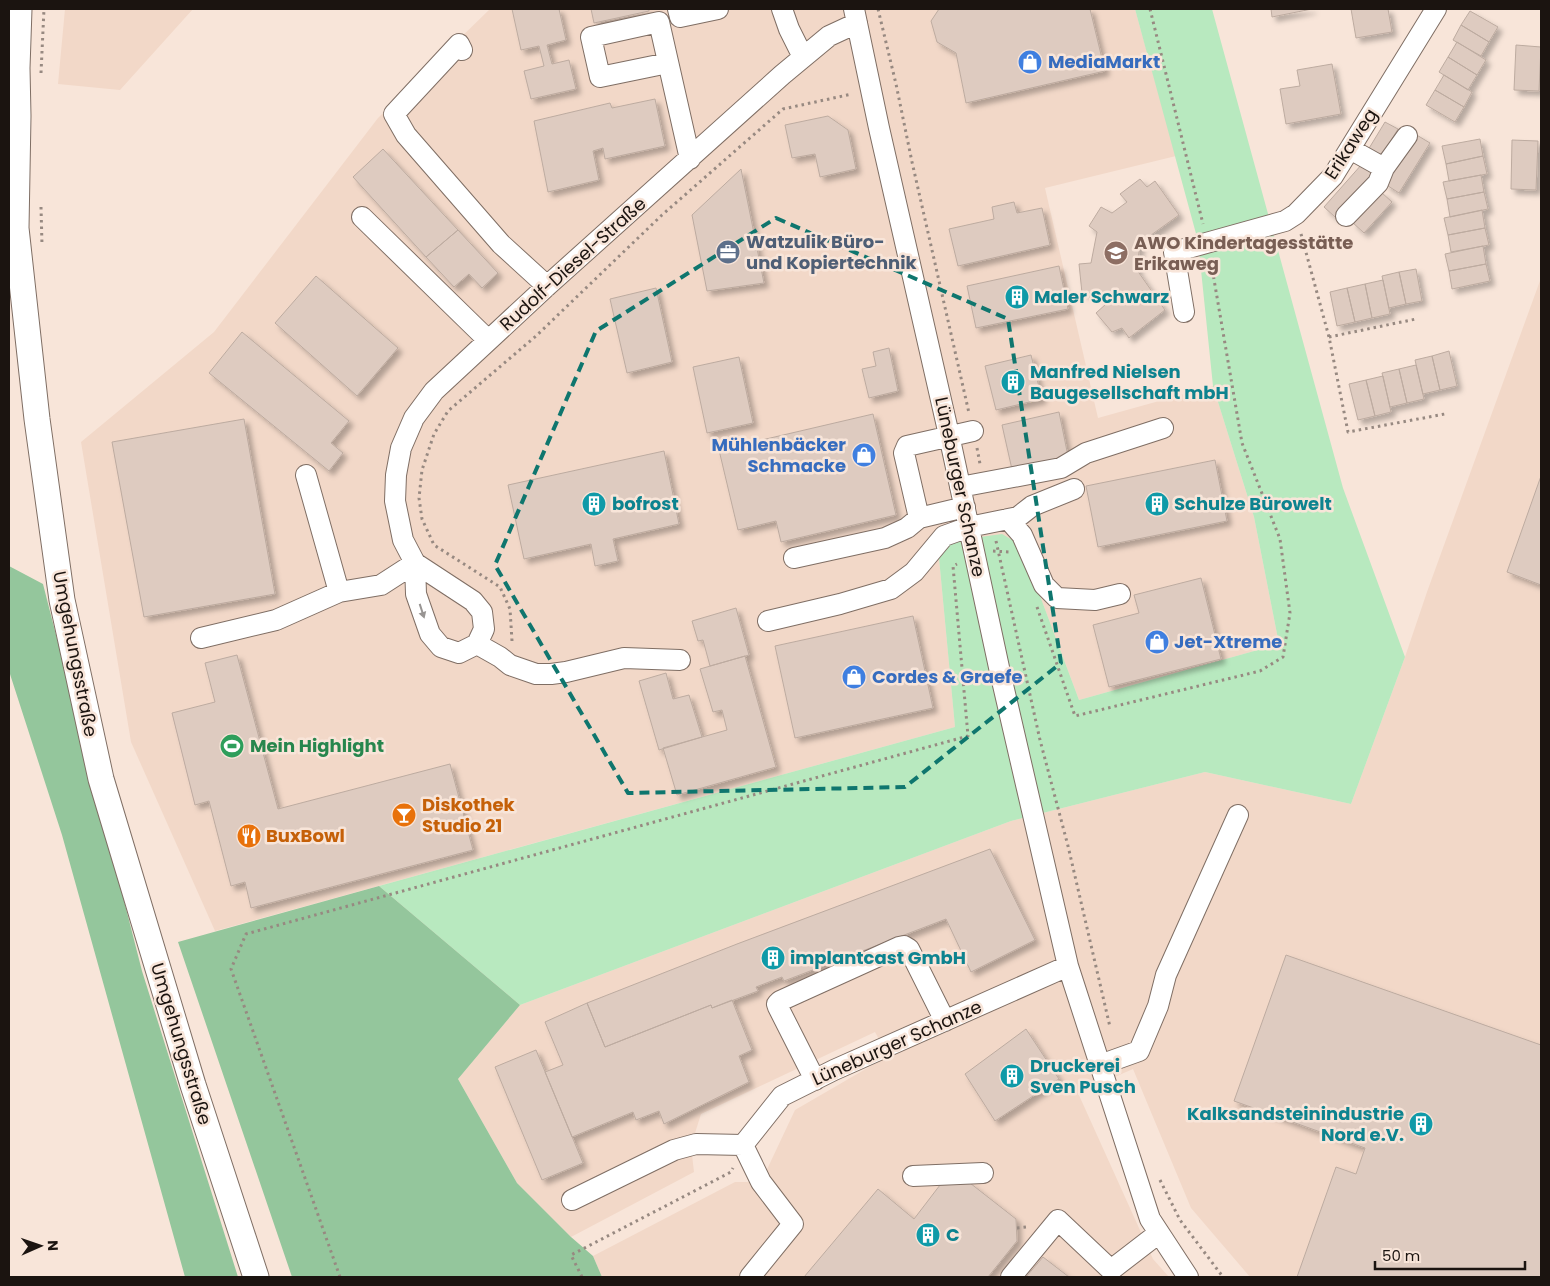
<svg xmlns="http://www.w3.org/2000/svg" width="1550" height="1286" font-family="Poppins,sans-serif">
<defs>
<filter id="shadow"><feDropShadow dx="4.5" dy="4.5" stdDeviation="2.5" flood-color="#0004"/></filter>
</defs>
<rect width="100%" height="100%" fill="#f8e5d9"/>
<path fill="#f2d8c8" d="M65 9H193L120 90 58 84Z
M490 9H1135L1176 156 1045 188 1098 418 1213 386 1254 517 1279 644 1079 700 1021 545 939 558 955 727 215 931 131 742 81 442 214 332 378 118Z
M1541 278V1277H1250L1191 1208 1133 1069 1078 1093 1153 1259 1169 1277H602L593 1256 735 1182H761L795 1110 888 1056 875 1032 701 1114 691 1146 694 1172 571 1237 517 1183 458 1079 520 1005 1011 821 1205 772 1351 804 1405 657 1427 592Z"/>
<path fill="#b8e9bf" d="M1135 9H1212L1343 488 1405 657 1351 804 1205 772 1011 821 520 1005 379 886 955 727 939 558 951 541 1002 534 1021 545 1079 700 1279 644 1254 517 1213 386 1198 241Z"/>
<path fill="#94c69c" d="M9 566 43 584 142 971 238 1277H185L62 835 9 671Z
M379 886 520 1005 458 1079 517 1183 571 1237 593 1256 602 1277H292L178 942Z"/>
<path fill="#decbc0" stroke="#bdaba0" filter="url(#shadow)" d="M512 9H559L566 40 547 45 552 64 569 60 576 89 531 99 524 71 544 66 539 46 521 50Z
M591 9H649V11L594 23Z
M939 9H1090L1105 71 966 103 956 53 937 42 931 21Z
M1271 9H1312L1272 17Z
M1351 9H1388L1392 32 1356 38Z
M1470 11 1498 27 1489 42 1461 25Z
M1461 25 1489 42 1481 56 1453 40Z
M1457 42 1486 60 1477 75 1448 57Z
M1516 45 1541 47 1539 91 1514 90Z
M1448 57 1477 75 1468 90 1439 72Z
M1332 64 1341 114 1286 124 1280 89 1300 86 1297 70Z
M1444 75 1472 92 1464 107 1435 90Z
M1435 90 1464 107 1455 122 1426 105Z
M655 99 665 146 605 159 603 148 593 151 599 180 548 192 534 121 610 103 612 108Z
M828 116 848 130 856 169 820 177 815 154 792 158 785 125Z
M1385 122 1398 129 1381 157 1368 150Z
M1415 134 1430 143 1399 193 1385 184Z
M1480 139 1483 156 1446 164 1442 146Z
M1512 140 1538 141 1536 190 1511 189Z
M383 149 458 230 426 257 353 177Z
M1483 156 1487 174 1449 181 1446 164Z
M1362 164 1373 173 1335 217 1324 207Z
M741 169 764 283 707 291 692 215Z
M1481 175 1484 192 1447 199 1443 182Z
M1140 179 1147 187 1155 181 1179 215 1140 243 1137 270 1165 310 1129 338 1122 328 1112 332 1096 313 1106 304 1098 292 1082 293 1079 264 1091 263 1097 232 1089 226 1101 207 1112 213 1127 202 1120 194Z
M1381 192 1392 202 1364 233 1352 222Z
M1484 192 1488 209 1450 217 1447 199Z
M1014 202 1017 213 1042 208 1050 245 958 266 949 229 994 219 992 207Z
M1482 210 1485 228 1448 235 1444 218Z
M1485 228 1489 245 1451 252 1448 235Z
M458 230 498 273 482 288 469 274 454 287 426 257Z
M1483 246 1486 264 1449 271 1445 254Z
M1486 264 1490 281 1452 289 1449 271Z
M1059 266 1068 309 976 328 967 286Z
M1416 269 1422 301 1406 304 1399 272Z
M1399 272 1406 304 1389 308 1382 276Z
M316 276 398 348 357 396 275 323Z
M1383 280 1390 314 1372 318 1365 284Z
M1365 284 1372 318 1355 322 1347 288Z
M656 288 672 362 627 373 610 299Z
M1347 288 1355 322 1337 326 1330 292Z
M242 332 349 421 331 443 343 453 329 471 209 373Z
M889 348 898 391 869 398 862 369 876 366 873 352Z
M1449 351 1457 386 1440 390 1432 356Z
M1031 355 1042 399 996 410 985 366Z
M1432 356 1440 390 1423 394 1415 360Z
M739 357 753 423 707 433 693 367Z
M1416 365 1424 399 1407 403 1399 369Z
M1399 369 1407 403 1390 407 1382 373Z
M1383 376 1391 412 1375 416 1366 380Z
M1366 380 1375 416 1358 420 1349 384Z
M1059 412 1069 461 1013 474 1002 425Z
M873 414 896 515 781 542 776 521 738 530 719 450Z
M244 419 275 594 144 617 112 442Z
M664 451 679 524 613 539 618 561 595 566 591 544 524 559 508 485Z
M1215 460 1227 521 1098 547 1086 486Z
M1541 476V585L1507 572Z
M1201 578 1221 659 1109 687 1093 625 1139 613 1134 595Z
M736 608 749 655 710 666 703 640 698 641 692 621Z
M913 616 933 708 795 738 775 646Z
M237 655 278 809 450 764 473 850 251 908 245 882 231 886 209 801 195 805 172 713 215 702 205 663Z
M745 656 776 767 677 795 663 748 727 730 722 710 713 712 700 669Z
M666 673 673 699 689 695 702 737 659 750 639 681Z
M990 849 1035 940 971 972 946 919 784 981 782 977 756 987 758 991 712 1008 711 1005 605 1047 587 1003 737 944Z
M1286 955 1541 1045V1277H1297L1336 1167 1356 1174 1365 1148 1234 1101Z
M732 1000 752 1050 739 1056 749 1082 664 1124 659 1111 636 1120 633 1112 572 1137 545 1072 563 1065 545 1022 587 1003 605 1047 711 1005 712 1008Z
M1026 1029 1059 1079 995 1121 965 1074Z
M536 1050 583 1163 542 1180 495 1067Z
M970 1183 1016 1219 1017 1241 988 1277H804L878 1189 914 1219 940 1185Z
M1043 1257 1069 1277H1026Z"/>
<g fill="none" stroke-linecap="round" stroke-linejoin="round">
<defs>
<path id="minor" d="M678 9 680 17 718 9
M782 9 789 29 803 57
M854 9 879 128 949 435 1000 672 1068 966 1150 1219 1188 1277
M462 50 459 44 394 114 406 135 501 244 547 286
M668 63 600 77 591 37 659 22 690 159
M1350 149 1384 168 1407 136
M1346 216 1378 183 1384 168
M362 217 488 340
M1184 312 1174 252 1285 221 1296 214 1333 176 1436 9
M306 475 339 592
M960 487 1061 468 1086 453 1163 428
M919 518 904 453 907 446 973 431
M1008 519 1022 535 1044 585 1057 598 1095 600 1120 594
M794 558 885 538 907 528 919 518 965 507
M415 563 473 601 482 612 484 629 477 644 459 653 441 647 430 634 416 594 415 563 403 540 395 501 396 475 401 448 414 418 434 391 547 286 782 75 829 36 857 23
M768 621 840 604 891 589 914 572 944 536 969 527 1018 517 1032 506 1074 489
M201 638 276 620 339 592 381 585 415 563
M477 644 500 657 510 665 536 674H551L566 672 624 658 680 660
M1100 1065 1139 1051 1158 1006 1166 975 1238 815
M815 1080 778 1007 777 1004 780 1001 899 947 904 946 909 949 945 1021
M743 1145 782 1096 834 1070 1068 966
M743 1145 761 1182 793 1224 750 1277
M913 1176 983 1173
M572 1200 674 1150 696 1144 743 1145
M1011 1277 1058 1220 1111 1270 1159 1233"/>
<path id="major" d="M19 9 17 68 18 116 16 228 37 419 62 600 101 779 193 1085 256 1277"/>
</defs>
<use href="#minor" stroke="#7f6e64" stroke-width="22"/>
<use href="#major" stroke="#7f6e64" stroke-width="27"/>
<path stroke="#978981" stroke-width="3" stroke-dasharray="2.5 4" stroke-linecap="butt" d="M878 9 896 84 912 162 969 413
M1150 9 1203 224
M41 73 44 9
M41 207 42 245
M1301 234 1329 337 1348 432 1445 414
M1329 337 1416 319
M977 448 980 464
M996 541 1040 740 1068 846 1110 1027
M993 551 1009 552
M1037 607 1075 716 1260 671 1283 657 1290 613 1280 539 1242 443 1211 262
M512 641 510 609 500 587 434 545 422 519 419 498 422 470 434 434 448 411 536 336 662 215 783 109 852 94
M1160 1180 1180 1220 1223 1277
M1017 1228 1026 1227
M340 1277 231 969 246 934 968 736 953 566 957 564
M582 1277 571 1255 731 1172 733 1168"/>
<use href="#minor" stroke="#fff" stroke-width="20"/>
<use href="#major" stroke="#fff" stroke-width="25"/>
</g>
<defs><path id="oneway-solid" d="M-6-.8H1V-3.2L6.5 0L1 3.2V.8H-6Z" transform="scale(1.25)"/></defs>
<use fill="#989593" href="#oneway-solid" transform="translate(422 611) rotate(72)"/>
<path fill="none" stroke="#0f766e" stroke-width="4" stroke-dasharray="10 6" stroke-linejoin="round" d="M776 218 1008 319 1061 663 905 787 628 793 495 565 596 331Z"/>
<defs>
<symbol id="shop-disc" viewBox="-11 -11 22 22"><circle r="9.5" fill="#3f7fe0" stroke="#f8e5d9"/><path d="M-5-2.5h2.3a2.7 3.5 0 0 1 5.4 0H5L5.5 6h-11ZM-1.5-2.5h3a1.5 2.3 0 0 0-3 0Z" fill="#fff"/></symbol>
<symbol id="office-disc" viewBox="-11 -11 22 22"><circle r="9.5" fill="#5c6f8a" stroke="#f8e5d9"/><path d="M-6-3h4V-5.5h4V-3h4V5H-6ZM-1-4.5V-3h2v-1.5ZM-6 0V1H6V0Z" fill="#fff"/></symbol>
<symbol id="school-disc" viewBox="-11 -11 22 22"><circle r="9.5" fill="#8d6e63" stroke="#f8e5d9"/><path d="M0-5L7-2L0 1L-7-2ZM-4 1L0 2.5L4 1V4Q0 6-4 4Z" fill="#fff"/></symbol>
<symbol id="building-disc" viewBox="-11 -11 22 22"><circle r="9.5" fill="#0f9aa8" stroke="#f8e5d9"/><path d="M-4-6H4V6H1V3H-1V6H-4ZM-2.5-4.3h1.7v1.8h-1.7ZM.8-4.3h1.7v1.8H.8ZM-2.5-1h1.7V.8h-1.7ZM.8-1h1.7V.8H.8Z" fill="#fff"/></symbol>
<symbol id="stadium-disc" viewBox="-11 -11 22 22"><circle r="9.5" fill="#2e9e5b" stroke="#f8e5d9"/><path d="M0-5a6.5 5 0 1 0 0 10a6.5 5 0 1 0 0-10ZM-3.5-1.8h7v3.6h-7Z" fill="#fff"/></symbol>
<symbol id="bar-disc" viewBox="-11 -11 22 22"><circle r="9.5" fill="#e8710a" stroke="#f8e5d9"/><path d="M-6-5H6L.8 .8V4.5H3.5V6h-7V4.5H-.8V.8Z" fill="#fff"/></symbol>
<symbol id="restaurant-disc" viewBox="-11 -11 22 22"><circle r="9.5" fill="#e8710a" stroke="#f8e5d9"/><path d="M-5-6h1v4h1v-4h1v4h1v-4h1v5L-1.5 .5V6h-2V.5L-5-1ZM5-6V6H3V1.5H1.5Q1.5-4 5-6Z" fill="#fff"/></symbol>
</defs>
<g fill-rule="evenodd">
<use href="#shop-disc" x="1016" y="48" width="28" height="28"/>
<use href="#office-disc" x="714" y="238" width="28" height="28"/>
<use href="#school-disc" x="1102" y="239" width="28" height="28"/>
<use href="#building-disc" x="1003" y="283" width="28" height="28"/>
<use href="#building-disc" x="999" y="368" width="28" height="28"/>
<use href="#shop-disc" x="850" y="441" width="28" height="28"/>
<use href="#building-disc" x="580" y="490" width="28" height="28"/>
<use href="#building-disc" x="1143" y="490" width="28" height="28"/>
<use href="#shop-disc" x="1143" y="628" width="28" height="28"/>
<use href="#shop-disc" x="840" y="663" width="28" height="28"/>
<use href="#stadium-disc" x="218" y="732" width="28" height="28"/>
<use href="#bar-disc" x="390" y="801" width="28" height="28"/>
<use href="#restaurant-disc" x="235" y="822" width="28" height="28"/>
<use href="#building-disc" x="759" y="944" width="28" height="28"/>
<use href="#building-disc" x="998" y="1062" width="28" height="28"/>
<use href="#building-disc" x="1407" y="1110" width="28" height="28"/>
<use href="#building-disc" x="914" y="1221" width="28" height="28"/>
</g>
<g text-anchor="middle" stroke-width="5" stroke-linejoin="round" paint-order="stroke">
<g font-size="18" font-weight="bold" fill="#366cbe" stroke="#f8e5d9" text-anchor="start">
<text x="1048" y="68">MediaMarkt</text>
<text x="846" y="451" text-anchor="end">Mühlenbäcker<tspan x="846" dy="21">Schmacke</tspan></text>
<text x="1174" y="648">Jet-Xtreme</text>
<text x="872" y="683">Cordes &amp; Graefe</text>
</g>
<g font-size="18" fill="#1b1410" stroke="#f8e5d9">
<text transform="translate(1351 144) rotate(-57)" y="6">Erikaweg</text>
<text transform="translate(573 264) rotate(-42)" y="6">Rudolf-Diesel-Straße</text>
<text transform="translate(960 487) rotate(78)" y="6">Lüneburger Schanze</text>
<text transform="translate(75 654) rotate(79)" y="6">Umgehungsstraße</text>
<text transform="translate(897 1043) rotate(-24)" y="6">Lüneburger Schanze</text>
<text transform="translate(181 1044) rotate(73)" y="6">Umgehungsstraße</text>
</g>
<g font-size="18" font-weight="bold" fill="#4e5e75" stroke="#f8e5d9" text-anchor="start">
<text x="746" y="248">Watzulik Büro-<tspan x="746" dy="21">und Kopiertechnik</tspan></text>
</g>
<g font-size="18" font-weight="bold" fill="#785e54" stroke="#f8e5d9" text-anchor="start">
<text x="1134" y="249">AWO Kindertagesstätte<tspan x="1134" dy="21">Erikaweg</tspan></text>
</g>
<g font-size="18" font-weight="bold" fill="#0d838f" stroke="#f8e5d9" text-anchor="start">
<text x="1034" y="303">Maler Schwarz</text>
<text x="1030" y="378">Manfred Nielsen<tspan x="1030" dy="21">Baugesellschaft mbH</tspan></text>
<text x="612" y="510">bofrost</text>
<text x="1174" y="510">Schulze Bürowelt</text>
<text x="790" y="964">implantcast GmbH</text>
<text x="1030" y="1072">Druckerei<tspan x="1030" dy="21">Sven Pusch</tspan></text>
<text x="1404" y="1120" text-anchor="end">Kalksandsteinindustrie<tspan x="1404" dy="21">Nord e.V.</tspan></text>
<text x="946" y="1241">C</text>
</g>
<g font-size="18" font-weight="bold" fill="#27864d" stroke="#f8e5d9" text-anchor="start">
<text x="250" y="752">Mein Highlight</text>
</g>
<g font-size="18" font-weight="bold" fill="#c56008" stroke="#f8e5d9" text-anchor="start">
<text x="422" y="811">Diskothek<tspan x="422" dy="21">Studio 21</tspan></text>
<text x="266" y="842">BuxBowl</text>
</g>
</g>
<rect width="1550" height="1286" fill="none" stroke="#1b1410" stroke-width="20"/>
<g transform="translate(40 1246) rotate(88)" stroke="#f8e5d9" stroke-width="4" paint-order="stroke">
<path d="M0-4L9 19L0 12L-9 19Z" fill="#1b1410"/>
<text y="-8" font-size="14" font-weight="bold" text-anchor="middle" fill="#1b1410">N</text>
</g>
<path d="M1375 1261v8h150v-8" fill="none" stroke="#1b1410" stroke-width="2.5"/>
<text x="1382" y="1261" font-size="15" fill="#1b1410" stroke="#f8e5d9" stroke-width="4" paint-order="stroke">50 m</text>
</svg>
